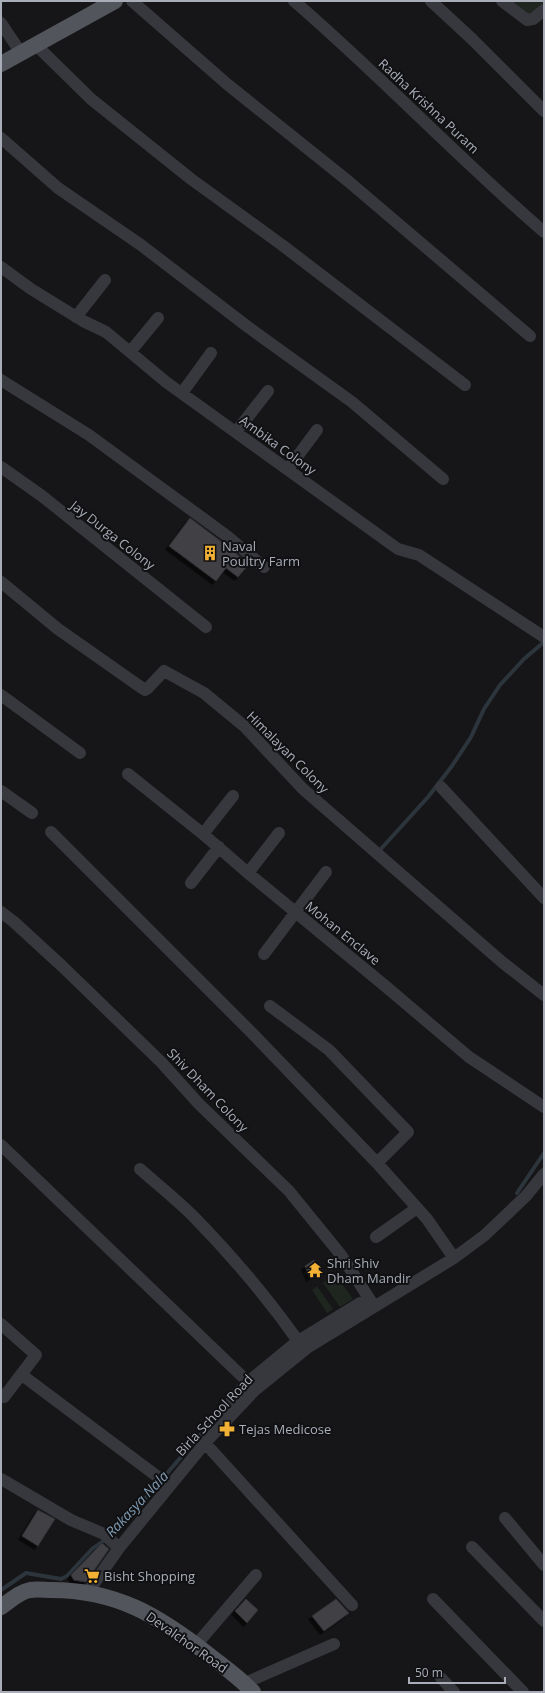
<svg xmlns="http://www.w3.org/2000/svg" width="545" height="1693" font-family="'Open Sans',sans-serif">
<defs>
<filter id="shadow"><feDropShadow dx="-3.5" dy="3.5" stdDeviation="0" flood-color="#0009"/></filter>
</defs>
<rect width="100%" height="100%" fill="#161618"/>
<path fill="#1e261f" d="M511 1H544V4L527 16Z
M335 1274 353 1299 340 1307 323 1283Z
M317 1286 333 1309 327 1313 312 1290Z"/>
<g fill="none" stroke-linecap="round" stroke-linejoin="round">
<path stroke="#2c353c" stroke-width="4" d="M380 850 428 797 452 766 471 737 484 709 500 685 524 659 544 642
M517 1193 544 1153
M1 1590 26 1573 61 1579 67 1576 92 1549 117 1531 221 1411"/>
</g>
<path fill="#404145" stroke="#303034" filter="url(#shadow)" d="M190 518 222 542 249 564 238 577 226 568 216 581 169 546Z
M314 1260 321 1271 310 1278 305 1266Z
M38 1510 55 1519 38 1546 22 1536Z
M102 1543 109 1549 86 1582 74 1580 71 1575Z
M246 1599 258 1610 247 1623 235 1611Z
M336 1599 349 1613 324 1631 312 1616Z"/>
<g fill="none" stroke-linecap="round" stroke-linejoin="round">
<path stroke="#37383d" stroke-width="12" d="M132 1 227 84 348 181 530 336
M294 1C380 75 458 158 544 232
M431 1 472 39 544 111
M502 1 527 20 533 19 544 10
M1 23 21 53
M36 45 91 99 191 179 282 245 465 385
M1 138 58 188 141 245 248 327 352 402 443 479
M1 267 31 289 83 321 106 332 166 382 398 549 419 555 544 637
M76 317 105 280
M130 352 158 318
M1 380 89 435 227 536 264 567
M182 393 211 353
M236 432 268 391
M1 467 42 496 206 627
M288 469 317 430
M1 582 58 629 142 688 145 690 148 688 164 671 204 693 244 726 303 789 502 962 544 995
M1 695 80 753
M128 774 203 834 248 873 384 985 469 1057 544 1107
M441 787 544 898
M1 791 32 813
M51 832 253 1034 377 1163 427 1219 454 1258
M203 834 233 796
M248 873 279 833
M191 883 219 847
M1 912 14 922 63 967 161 1062 199 1104 289 1191 341 1255 374 1306
M264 954 326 872
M270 1006 329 1050 408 1132 377 1163
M1 1145 248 1382
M140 1169C158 1185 177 1200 194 1217 232 1256 267 1297 298 1341
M376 1237 417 1208
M1 1324 36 1355 4 1397 1 1394
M22 1375 170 1486
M229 1416 232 1399 248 1382 298 1341 360 1303H368L374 1306
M205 1443 352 1605
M1 1479 71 1520 104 1534 119 1548
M505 1518 544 1565
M472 1547 544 1621
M88 1592 119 1548 205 1443 255 1390 307 1348 454 1258 485 1235 526 1196 544 1174
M433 1599 523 1692
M196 1645 256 1575
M441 1678 454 1692
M245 1683 334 1644"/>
<path stroke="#53555c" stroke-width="16" d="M1 64 115 1
M1 1607C10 1601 19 1592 30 1590 37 1589 45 1590 51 1590 117 1590 159 1616 209 1655 224 1667 240 1678 253 1692"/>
</g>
<defs>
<symbol id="building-bare" viewBox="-9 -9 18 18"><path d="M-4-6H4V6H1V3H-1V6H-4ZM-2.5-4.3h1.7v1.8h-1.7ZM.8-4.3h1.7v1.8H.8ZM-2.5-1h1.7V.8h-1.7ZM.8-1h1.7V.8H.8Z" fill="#f2b134" stroke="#111113" stroke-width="2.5" paint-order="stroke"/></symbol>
<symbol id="temple-bare" viewBox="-9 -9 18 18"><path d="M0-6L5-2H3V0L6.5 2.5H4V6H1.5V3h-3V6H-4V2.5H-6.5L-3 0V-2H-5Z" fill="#f2b134" stroke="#111113" stroke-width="2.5" paint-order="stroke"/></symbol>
<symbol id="pharmacy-bare" viewBox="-9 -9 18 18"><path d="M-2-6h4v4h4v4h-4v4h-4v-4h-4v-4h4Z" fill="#f2b134" stroke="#111113" stroke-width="2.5" paint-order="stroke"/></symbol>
<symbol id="supermarket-bare" viewBox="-9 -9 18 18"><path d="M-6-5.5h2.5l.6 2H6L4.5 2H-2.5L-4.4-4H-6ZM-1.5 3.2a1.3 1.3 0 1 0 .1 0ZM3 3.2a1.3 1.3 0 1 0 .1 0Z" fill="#f2b134" stroke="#111113" stroke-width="2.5" paint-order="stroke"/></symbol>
</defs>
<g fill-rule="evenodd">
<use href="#building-bare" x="199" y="542" width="22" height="22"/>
<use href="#temple-bare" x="304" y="1259" width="22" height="22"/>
<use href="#pharmacy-bare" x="216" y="1418" width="22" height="22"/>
<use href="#supermarket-bare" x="81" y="1565" width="22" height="22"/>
</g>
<g text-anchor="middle" stroke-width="4" stroke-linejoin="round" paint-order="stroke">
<g font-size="13" fill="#a8adb8" stroke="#111113">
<text transform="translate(429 106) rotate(43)" y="5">Radha Krishna Puram</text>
<text transform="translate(278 445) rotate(36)" y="5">Ambika Colony</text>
<text transform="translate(113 535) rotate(38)" y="5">Jay Durga Colony</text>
<text transform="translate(288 752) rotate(45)" y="5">Himalayan Colony</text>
<text transform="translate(343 933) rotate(39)" y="5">Mohan Enclave</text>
<text transform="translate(208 1090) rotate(46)" y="5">Shiv Dham Colony</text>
<text transform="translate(214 1415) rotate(-47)" y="5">Birla School Road</text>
<text transform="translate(187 1642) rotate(35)" y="5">Devalchor Road</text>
</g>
<g font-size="13" fill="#a8adb8" stroke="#111113" text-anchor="start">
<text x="222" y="551">Naval<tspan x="222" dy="15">Poultry Farm</tspan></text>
<text x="327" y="1268">Shri Shiv<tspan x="327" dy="15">Dham Mandir</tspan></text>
<text x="239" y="1434">Tejas Medicose</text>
<text x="104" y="1581">Bisht Shopping</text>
</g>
<g font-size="14" font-style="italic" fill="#7f9bb3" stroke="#111113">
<text transform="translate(137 1504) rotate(-47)" y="5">Rakasya Nala</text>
</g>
</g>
<rect width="545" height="1693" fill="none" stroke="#a8adb8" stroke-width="4"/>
<path d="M409 1677v6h96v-6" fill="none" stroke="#a8adb8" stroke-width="2"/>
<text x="415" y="1677" font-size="12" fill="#a8adb8" stroke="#111113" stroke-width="3" paint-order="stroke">50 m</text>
</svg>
